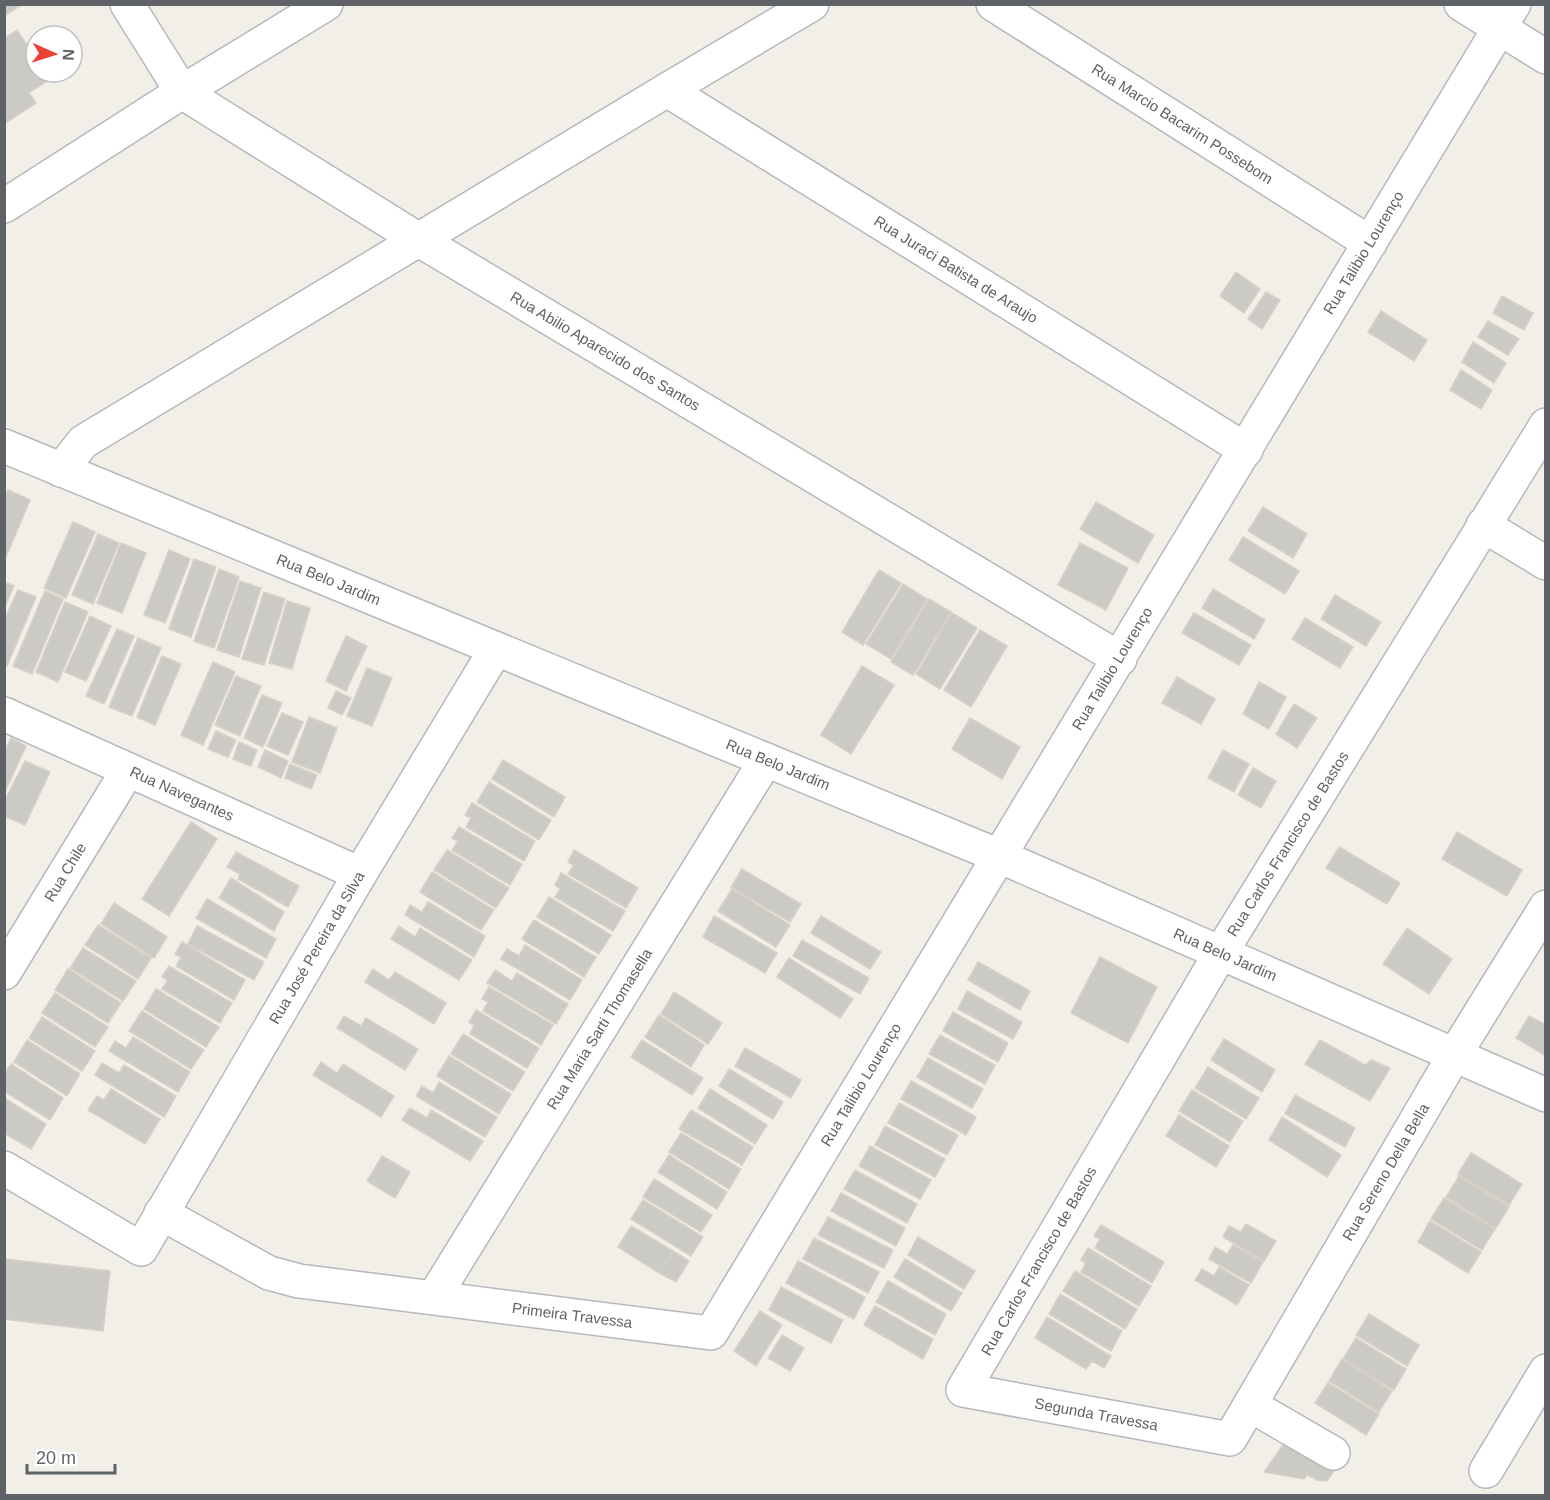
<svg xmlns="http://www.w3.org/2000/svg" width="1550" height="1500" font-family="Helvetica,sans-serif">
<rect width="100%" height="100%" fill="#f1efe8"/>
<path fill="#cccac5" stroke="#d6d1c6" stroke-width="1.5" d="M4 4H23L4 16Z
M17 30 36 58V72H46L50 79 29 93 36 103 4 124V39Z
M1236 272 1260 289 1244 313 1220 296Z
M1266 292 1280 300 1262 329 1248 319Z
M1502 296 1533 313 1524 330 1493 313Z
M1381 311 1427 340 1414 361 1368 332Z
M1488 321 1519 339 1508 355 1478 337Z
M1473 342 1506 363 1494 383 1462 362Z
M1461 370 1492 390 1481 409 1450 390Z
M8 490 30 500 6 557 4 499Z
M1096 502 1154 535 1138 563 1080 529Z
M1263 507 1307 534 1293 558 1248 531Z
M73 522 95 532 66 598 44 588Z
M98 534 119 543 93 604 72 595Z
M1243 537 1299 571 1285 594 1229 560Z
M121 543 146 553 122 613 97 603Z
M1080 543 1128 568 1106 610 1058 585Z
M169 550 190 559 165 623 144 615Z
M194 559 216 567 191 637 169 629Z
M219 569 239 577 214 648 194 641Z
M879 570 901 583 863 645 842 632Z
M240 581 261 588 239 657 217 650Z
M4 582 14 586 4 609Z
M903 584 927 599 891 659 866 644Z
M1213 589 1265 620 1254 639 1202 608Z
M18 590 36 597 7 666 4 665V621Z
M45 591 63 599 32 674 13 666Z
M264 592 285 599 264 665 242 659Z
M1335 595 1381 622 1366 646 1321 619Z
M929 599 951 612 913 675 891 662Z
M287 601 310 608 292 669 269 663Z
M65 602 88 612 58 682 36 672Z
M952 613 977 628 940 689 916 674Z
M1194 613 1251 645 1239 665 1182 633Z
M90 616 111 626 86 681 65 672Z
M1305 618 1353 647 1340 668 1292 639Z
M117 629 134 636 104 704 86 696Z
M980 630 1007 646 971 707 944 690Z
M346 636 367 646 346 691 326 681Z
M138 638 161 648 132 716 109 707Z
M162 656 181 664 155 725 137 717Z
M213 662 235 672 203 745 181 735Z
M862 666 894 685 851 754 821 735Z
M367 668 392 678 372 726 347 716Z
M236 676 261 686 240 736 215 725Z
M1177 677 1215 699 1201 724 1162 703Z
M1259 682 1286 697 1269 729 1243 714Z
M336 691 351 698 342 715 328 708Z
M262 695 282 703 263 747 244 738Z
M1294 704 1317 718 1297 748 1276 734Z
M282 713 303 722 288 755 267 746Z
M309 717 337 728 320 773 292 762Z
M970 718 1020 747 1002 779 952 749Z
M216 731 236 740 228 757 208 749Z
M11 738 26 746 4 794V753Z
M239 742 257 750 251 766 233 759Z
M265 750 288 761 281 778 258 767Z
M1223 750 1249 764 1234 792 1208 778Z
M503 760 565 797 554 817 492 779Z
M25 761 50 772 25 825 4 816V802Z
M290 764 317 775 311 789 285 778Z
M1253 768 1276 781 1261 808 1238 795Z
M489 782 551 820 539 840 477 802Z
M472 803 535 841 524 861 466 827 471 818 465 815Z
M191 822 217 839 169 916 142 899Z
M459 827 522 864 510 885 452 850 458 841 452 838Z
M1457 832 1522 870 1507 896 1442 859Z
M1339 847 1400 883 1387 904 1326 868Z
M447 850 509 888 496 908 434 870Z
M574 850 638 888 626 908 568 874 574 865 568 862Z
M236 852 299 886 288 907 238 879 240 874 227 867Z
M742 869 801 904 790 922 731 887Z
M432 872 494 910 481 930 420 892Z
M561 873 625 911 613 931 555 897 560 889 555 885Z
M231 878 284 912 274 931 219 898Z
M732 889 790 925 776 947 718 911Z
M549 897 611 935 599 954 537 917Z
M207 899 276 939 266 958 196 918Z
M428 902 485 936 474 957 405 915 410 905 422 912Z
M114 903 167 937 154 958 101 924Z
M714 916 777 953 765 973 703 937Z
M821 916 881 952 870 969 811 933Z
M534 920 596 957 584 977 522 939Z
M98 925 151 958 138 979 85 945Z
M197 926 264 962 254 980 188 944Z
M399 926 415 937 420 928 472 960 459 980 391 939Z
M1407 928 1452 959 1429 994 1383 964Z
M802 940 869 978 860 994 793 956Z
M182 942 245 980 234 1000 176 966 181 957 175 954Z
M525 945 582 980 570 1000 501 959 507 949 519 956Z
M83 948 136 981 123 1001 70 968Z
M1100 957 1157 987 1128 1043 1071 1013Z
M789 958 853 999 840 1018 777 977Z
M978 962 1030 991 1020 1010 968 980Z
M169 966 232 1003 220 1023 162 989 168 980 162 977Z
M68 969 121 1003 108 1023 55 990Z
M373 969 389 980 395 972 446 1003 434 1024 365 982Z
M495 970 512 981 517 973 568 1004 556 1024 487 983Z
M489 987 553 1025 541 1045 483 1011 488 1002 482 999Z
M156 989 219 1027 206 1047 144 1009Z
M967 991 1022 1022 1013 1039 958 1009Z
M674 992 722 1023 708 1044 661 1014Z
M55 993 108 1027 95 1047 42 1013Z
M476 1010 539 1048 527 1068 470 1034 474 1025 469 1022Z
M142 1011 204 1050 191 1069 129 1031Z
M953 1012 1008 1043 998 1062 943 1031Z
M659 1015 704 1045 691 1067 645 1037Z
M344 1016 361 1026 366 1018 418 1049 405 1070 337 1028Z
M1529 1016 1546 1025V1056L1516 1038Z
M42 1017 95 1051 82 1071 29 1038Z
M463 1034 525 1072 513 1091 451 1054Z
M940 1035 995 1065 985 1084 929 1054Z
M133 1037 190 1072 178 1092 109 1051 115 1041 126 1048Z
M1224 1039 1275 1070 1262 1092 1211 1060Z
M27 1040 80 1074 67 1096 14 1062Z
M642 1040 703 1078 692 1095 631 1057Z
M1320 1040 1365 1065 1371 1060 1390 1068 1370 1101 1305 1064Z
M745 1048 801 1080 791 1098 735 1066Z
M449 1056 511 1094 499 1114 437 1076Z
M928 1058 983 1089 972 1108 917 1077Z
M321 1062 337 1073 343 1064 394 1096 381 1117 313 1075Z
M102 1063 119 1073 124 1065 176 1096 164 1117 95 1075Z
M11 1064 63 1098 50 1120 4 1091V1074Z
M1208 1067 1259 1098 1246 1119 1195 1088Z
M729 1069 783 1102 773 1119 719 1086Z
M911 1081 976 1117 966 1135 901 1099Z
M439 1082 497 1117 485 1137 416 1096 422 1086 433 1093Z
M111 1089 160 1119 145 1144 88 1110 97 1096 104 1100Z
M710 1089 767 1125 755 1144 698 1108Z
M1192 1090 1243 1121 1230 1142 1179 1111Z
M1295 1095 1355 1128 1345 1147 1285 1114Z
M4 1098 46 1124 31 1149 4 1133Z
M899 1103 958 1135 947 1155 888 1123Z
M410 1108 427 1118 431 1110 483 1141 470 1161 402 1120Z
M691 1110 753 1147 742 1165 679 1129Z
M1179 1115 1229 1146 1216 1167 1166 1136Z
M1282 1117 1341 1155 1327 1177 1269 1140Z
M885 1126 945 1159 935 1177 875 1145Z
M681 1133 741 1169 729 1189 669 1152Z
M870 1146 931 1180 920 1199 859 1166Z
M1471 1153 1522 1184 1509 1205 1458 1174Z
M669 1155 727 1192 717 1209 658 1172Z
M382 1156 410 1172 395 1198 367 1181Z
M855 1170 917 1204 907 1223 844 1189Z
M1459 1176 1509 1207 1496 1228 1446 1197Z
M654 1179 712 1215 701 1232 643 1197Z
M841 1193 905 1228 896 1246 831 1211Z
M1444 1198 1495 1229 1482 1250 1431 1219Z
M643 1200 703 1237 691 1256 631 1219Z
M828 1217 893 1250 884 1268 818 1235Z
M1430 1221 1481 1252 1468 1273 1418 1242Z
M1246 1224 1276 1241 1264 1261 1223 1237 1229 1226 1241 1232Z
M1101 1225 1164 1262 1152 1283 1095 1248 1100 1239 1094 1236Z
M631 1226 673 1251 659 1273 618 1247Z
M918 1237 975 1271 964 1289 908 1255Z
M814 1238 879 1272 868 1293 803 1259Z
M1233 1245 1263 1262 1251 1283 1209 1259 1215 1247 1227 1254Z
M1088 1248 1151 1286 1139 1306 1081 1272 1086 1263 1081 1260Z
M673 1251 689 1261 676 1282 659 1273Z
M4 1259 110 1271 103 1331 4 1319Z
M905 1259 962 1293 951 1311 894 1277Z
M798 1261 865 1297 854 1319 786 1283Z
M1219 1267 1249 1285 1237 1305 1195 1280 1202 1269 1214 1276Z
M1075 1271 1137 1309 1125 1329 1063 1291Z
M888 1281 946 1314 935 1335 876 1302Z
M781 1287 843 1320 831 1343 769 1310Z
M1060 1294 1122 1331 1111 1351 1049 1314Z
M875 1306 933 1339 923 1359 864 1325Z
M760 1311 782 1325 756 1366 734 1351Z
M1369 1314 1419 1345 1407 1366 1356 1335Z
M1047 1317 1111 1356 1104 1368 1092 1361 1086 1369 1035 1338Z
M782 1335 804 1348 790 1371 768 1358Z
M1356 1338 1406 1369 1394 1390 1343 1359Z
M1342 1359 1392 1391 1379 1412 1329 1381Z
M1328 1383 1379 1414 1366 1435 1315 1403Z
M1290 1435 1341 1461 1327 1481 1316 1480V1479L1307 1475 1304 1479 1264 1472Z"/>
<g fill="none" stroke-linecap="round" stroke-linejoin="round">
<defs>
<g id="minor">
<path id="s1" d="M127 4 182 92 419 240 1120 659"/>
<path id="s2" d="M993 4 1370 243"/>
<path d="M1461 4 1546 57"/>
<path id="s3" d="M667 90 1246 450"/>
<path d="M4 206 182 92 326 4"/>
<path id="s4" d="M1546 425 1220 954 963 1390 1230 1439 1455 1054 1546 907"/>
<path id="s5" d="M4 446 999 856 1546 1095"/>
<path d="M61 470 83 442 667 90 812 4"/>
<path d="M1483 525 1546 563"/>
<path id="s6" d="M4 714 360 874"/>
<path id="s7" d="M4 973 128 770"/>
<path id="s8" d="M4 1168 141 1249 360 874 496 649"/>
<path id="s9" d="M161 1213 269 1273 299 1281 711 1333 1514 4"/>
<path id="s10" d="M434 1297 766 760"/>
<path d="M1250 1405 1333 1453"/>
<path d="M1486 1471 1546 1371"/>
</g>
</defs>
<use href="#minor" stroke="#b5b8bc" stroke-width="36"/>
<use href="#minor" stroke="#fff" stroke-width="33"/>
</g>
<g text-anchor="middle" stroke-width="5" stroke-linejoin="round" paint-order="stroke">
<g font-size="15" fill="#5f6368" stroke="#fff">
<text dy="5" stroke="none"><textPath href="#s2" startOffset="224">Rua Marcio Bacarim Possebom</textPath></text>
<text dy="5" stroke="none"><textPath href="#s9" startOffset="1832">Rua Talibio Lourenço</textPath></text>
<text dy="5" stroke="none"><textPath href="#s3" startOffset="340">Rua Juraci Batista de Araujo</textPath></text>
<text dy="5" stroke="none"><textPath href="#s1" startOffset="600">Rua Abilio Aparecido dos Santos</textPath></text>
<text dy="5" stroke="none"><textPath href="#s5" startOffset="351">Rua Belo Jardim</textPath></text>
<text dy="5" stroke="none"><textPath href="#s9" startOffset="1346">Rua Talibio Lourenço</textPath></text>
<text dy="5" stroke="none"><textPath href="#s5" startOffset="837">Rua Belo Jardim</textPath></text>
<text dy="5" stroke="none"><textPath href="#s6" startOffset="195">Rua Navegantes</textPath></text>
<text transform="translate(1288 844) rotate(-58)" y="5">Rua Carlos Francisco de Bastos</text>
<text dy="5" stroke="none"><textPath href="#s7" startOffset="118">Rua Chile</textPath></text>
<text dy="5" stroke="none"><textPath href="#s8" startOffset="508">Rua José Pereira da Silva</textPath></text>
<text dy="5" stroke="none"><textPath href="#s5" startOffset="1323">Rua Belo Jardim</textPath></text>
<text dy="5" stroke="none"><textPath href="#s10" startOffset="315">Rua Maria Sarti Thomasella</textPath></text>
<text dy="5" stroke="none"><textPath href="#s9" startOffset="860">Rua Talibio Lourenço</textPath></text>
<text dy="5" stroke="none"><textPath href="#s4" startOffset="1708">Rua Sereno Della Bella</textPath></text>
<text transform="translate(1039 1261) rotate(-60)" y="5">Rua Carlos Francisco de Bastos</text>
<text dy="5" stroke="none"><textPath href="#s9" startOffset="430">Primeira Travessa</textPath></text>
<text dy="5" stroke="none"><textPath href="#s4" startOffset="1263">Segunda Travessa</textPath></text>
</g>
</g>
<rect width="1550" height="1500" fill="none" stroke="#5f6368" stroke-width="12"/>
<g transform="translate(54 54) rotate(93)"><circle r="28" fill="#ffffff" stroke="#bfc1c3" stroke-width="1.5"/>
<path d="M0-4.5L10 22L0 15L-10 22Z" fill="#ea4335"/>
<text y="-9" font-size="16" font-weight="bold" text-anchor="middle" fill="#5f6368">N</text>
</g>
<path d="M27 1464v9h88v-9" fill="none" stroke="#5f6368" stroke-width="3"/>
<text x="36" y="1464" font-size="18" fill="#5f6368" stroke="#ffffff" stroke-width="4.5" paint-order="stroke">20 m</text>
</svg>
